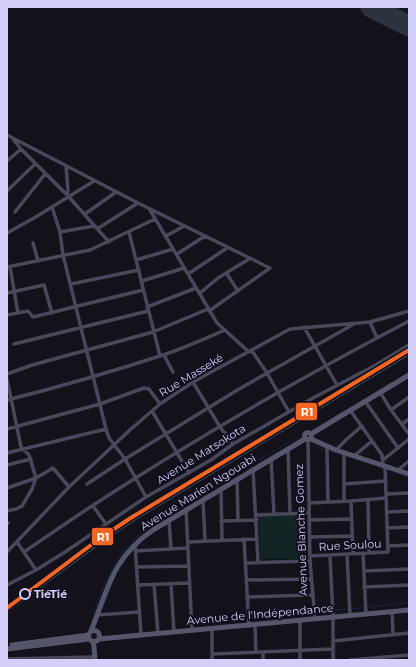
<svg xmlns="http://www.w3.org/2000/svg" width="416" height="667" font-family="Montserrat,sans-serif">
<rect width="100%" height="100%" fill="#13121a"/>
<path fill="#122424" d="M306 515V559H260L259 516Z"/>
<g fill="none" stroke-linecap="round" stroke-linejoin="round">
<path stroke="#14253e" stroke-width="1" d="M315 446 326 450
M329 451 343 455
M346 456 383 468
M386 469 409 477
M368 607 409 603
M102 609 111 586
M315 609 319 612 331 611
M352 609 365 607
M334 610 349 609
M93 615C106 577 118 547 154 524L296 438
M250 618 307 613
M192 624 247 619
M335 644V660"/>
<path stroke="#2a333e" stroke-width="21" d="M371 7 409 26"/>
<path stroke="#48485a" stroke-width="3.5" d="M7 135 138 203 270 268 209 311
M13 139 21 149 68 196 109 242
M7 161 21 149
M66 166 68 190 67 194
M7 191 35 164
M52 207 60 232 63 255 106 429 109 438 125 459 146 497
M150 210 217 323 249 352
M15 212 45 174
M85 214 116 192
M97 229 138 203
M60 232 94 226
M129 232 160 356
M7 233 34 218 94 181
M166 236 184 226
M33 243 38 261
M177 254 205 236
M136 260 173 249
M7 267 90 250 155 219
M10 267 18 313
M188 274 227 248
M227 274 238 291
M142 281 184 268
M71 284 139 270
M7 293 44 285 52 313
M200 293 218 278 249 259
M147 307 196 288
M7 315 28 311 33 317 143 290
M370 322 377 338
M304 327 337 385
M14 344 148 311
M252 351 267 373 289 412
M164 355 173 372
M7 374 32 365 153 332 208 309
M7 379 21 447 29 455 36 478 32 489 22 506 16 509 7 511
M193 382 220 427 233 444
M380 392 391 410 409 434
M7 400C59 387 111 372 163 355 184 348 204 339 225 330
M365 401 398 448
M350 410 382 455 383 465
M391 410 409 397
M152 411 189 473
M402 424 409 419
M7 429 100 404 144 388 149 389 160 404
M308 440 310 561 315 619
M327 447 328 502
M288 449 290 514
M336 450 347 439 362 426
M7 453 106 429
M344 453V501
M354 456 372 441
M271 459 274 514
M383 460 409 439
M7 465 31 459
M385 466 388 552
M253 469 258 562
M398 470 409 461
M237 479 238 520
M87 484 125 459 239 389 354 324
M344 484 386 481
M7 488 36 478 53 468 69 487
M221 489 222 540
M386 494 409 493
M203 500 205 540
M368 500 369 553
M351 501 353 554
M309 503 351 501 386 498
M93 506 106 524
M186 509 192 631
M387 512 409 511
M257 515 309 513
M169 520 171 549
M309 520 352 519
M221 521 257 520
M7 524 8 523
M387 528 409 527
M310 537 352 536
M244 539 249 626
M17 542 36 570
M188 542 257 539
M135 545 141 635
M388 548V546L409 545
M135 551 188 548
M7 552 69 487 131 429 160 404 193 382 290 329 370 322 409 311
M24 552C53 532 82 512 112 493 208 431 308 374 409 321
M363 553 366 614
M347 554 350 616
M330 555 333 618V660
M310 556 388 552
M245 563 310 561
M137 567 189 566
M364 571 409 569
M246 580 311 579
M171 584 174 632
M7 585 36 570 65 552 146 497 211 460 233 444 313 398 374 366 409 345
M138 585 189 583
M154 585 158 634
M364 587 409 585
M247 597 312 595
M392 612 393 635
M97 615 139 612
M300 621V660
M255 625 256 652
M212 629V660
M333 641 409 633
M263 652V660
M212 654 333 649
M7 659 95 657
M350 660 409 655"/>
<path stroke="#55556c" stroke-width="5" d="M304.5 436a3.5 3.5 0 1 1 7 0a3.5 3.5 0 1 1-7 0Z
M311 434 409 375
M311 439 336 450 409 474
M88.5 636a5.5 5.5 0 1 1 11 0a5.5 5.5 0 1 1-11 0Z
M91 631C108 589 112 558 153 530L305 439
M99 639 409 610
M93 641 94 647 95 660
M12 645 89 635
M7 649 89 639"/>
<defs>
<path id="rail" d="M7 611 105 539 135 519 409 354"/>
</defs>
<use href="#rail" stroke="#425461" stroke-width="2.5"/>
<use href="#rail" stroke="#110e1e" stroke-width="1" stroke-dasharray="3" stroke-linecap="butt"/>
<defs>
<path id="rail-1" d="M7 608 95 542 129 519 409 350"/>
</defs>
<use href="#rail-1" stroke="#110e1e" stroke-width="7"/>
<use href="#rail-1" stroke="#f26522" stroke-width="4"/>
</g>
<circle fill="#110e1e" stroke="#d4d0fa" stroke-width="2" cx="25" cy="594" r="5"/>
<g text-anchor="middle" stroke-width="4" stroke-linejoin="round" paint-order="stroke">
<g font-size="11" fill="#d4d0fa" stroke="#110e1e">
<text transform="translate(191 375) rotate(-31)" y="4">Rue Masseké</text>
<text transform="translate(201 454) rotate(-32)" y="4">Avenue Matsokota</text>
<text transform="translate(198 492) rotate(-32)" y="4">Avenue Marien Ngouabi</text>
<text transform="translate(301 530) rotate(-92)" y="4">Avenue Blanche Gomez</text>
<text transform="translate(350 545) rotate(-3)" y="4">Rue Soulou</text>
<text transform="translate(260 614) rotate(-5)" y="4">Avenue de l'Indépendance</text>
</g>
<g font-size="11" font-weight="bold" fill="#d4d0fa" stroke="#110e1e" text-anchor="start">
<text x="34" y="598">TiéTié</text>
</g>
</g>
<g stroke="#110e1e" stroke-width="1.5">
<rect x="295" y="402" width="23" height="19" rx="4" fill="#f26522"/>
<rect x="91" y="527" width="23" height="19" rx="4" fill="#f26522"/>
</g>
<g font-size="11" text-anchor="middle" font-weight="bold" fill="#fff">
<text x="307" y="416">R1</text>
<text x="103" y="541">R1</text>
</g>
<rect width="416" height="667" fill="none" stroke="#d4d0fa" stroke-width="16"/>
</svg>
